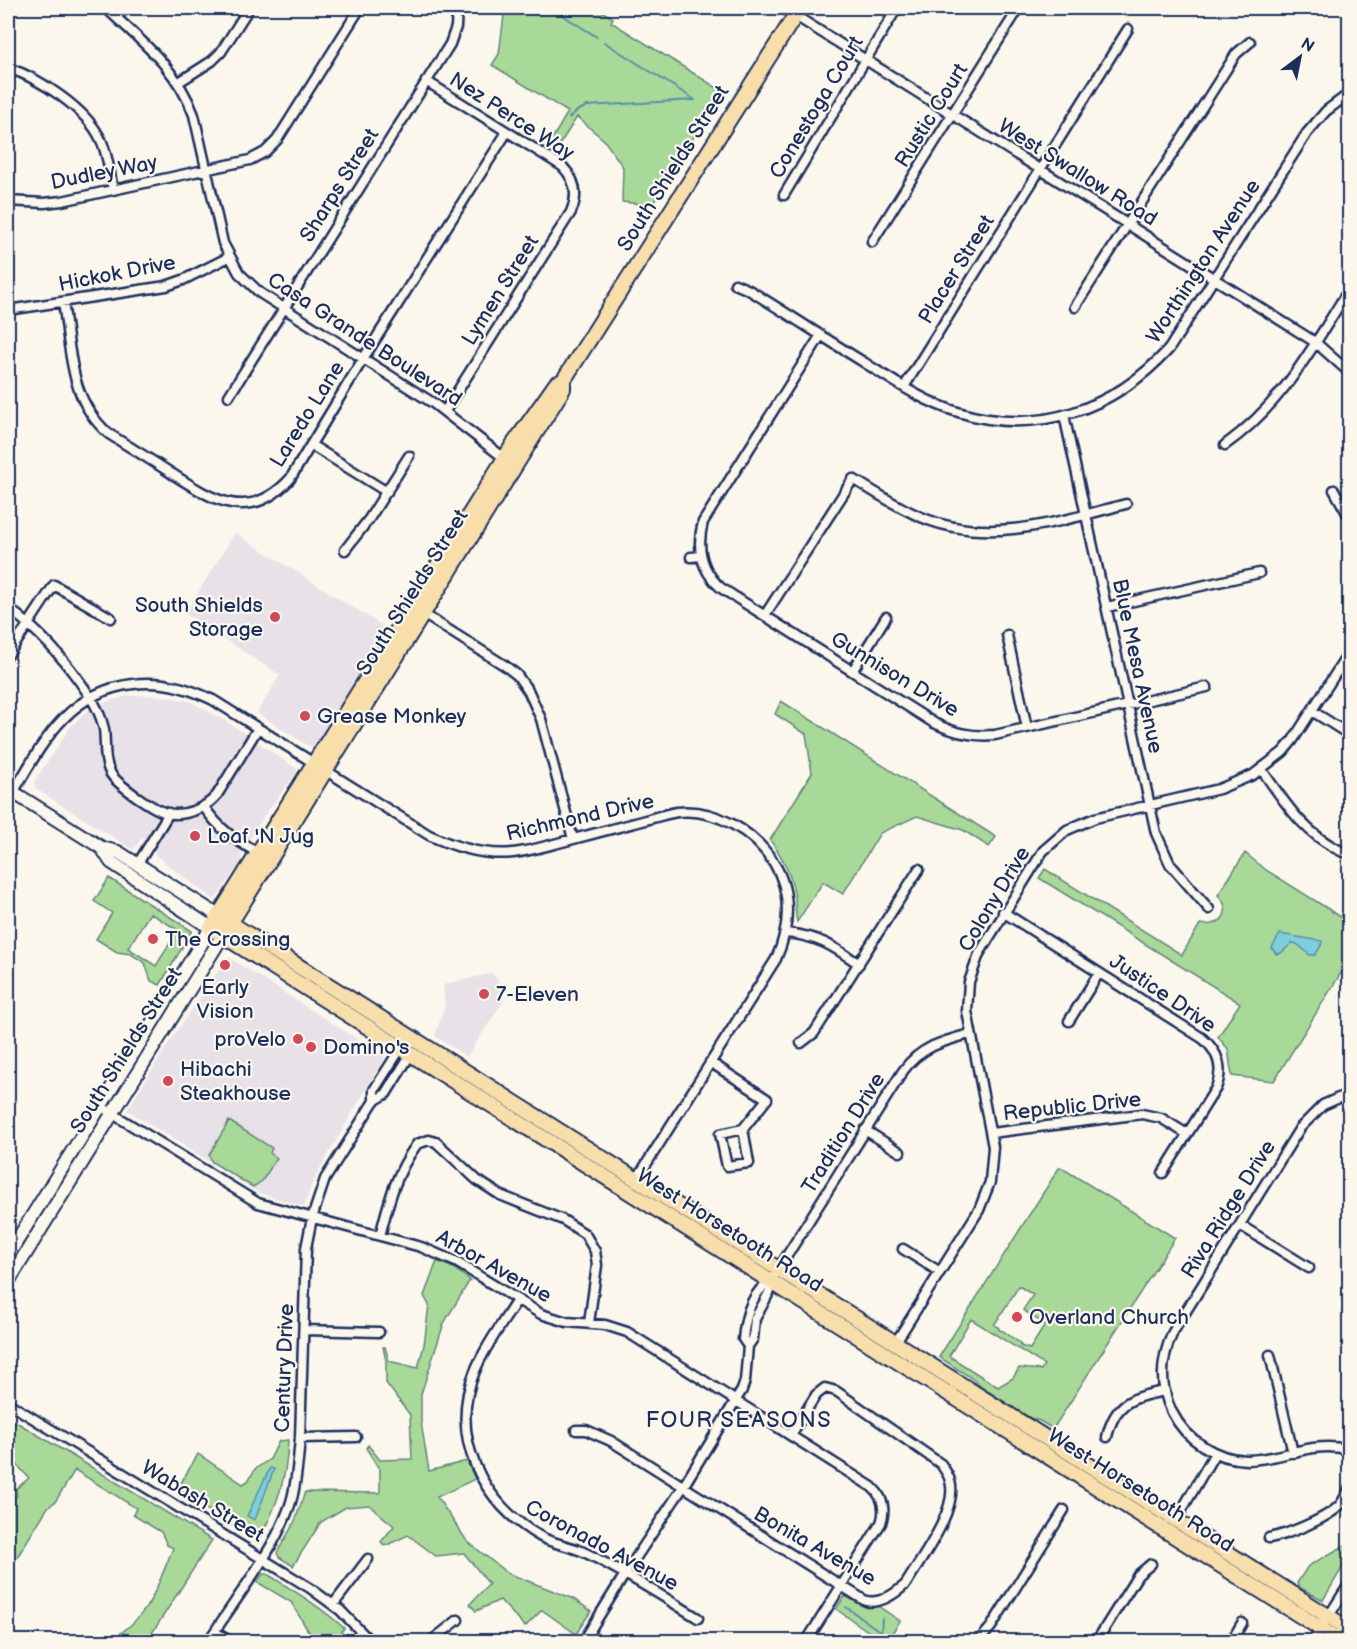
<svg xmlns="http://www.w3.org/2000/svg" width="1357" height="1649" font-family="'Balsamiq Sans',sans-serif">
<rect width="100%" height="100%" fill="#fbf7ec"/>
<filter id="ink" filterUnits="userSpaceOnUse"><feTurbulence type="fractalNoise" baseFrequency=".0167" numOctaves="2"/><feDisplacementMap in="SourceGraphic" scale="12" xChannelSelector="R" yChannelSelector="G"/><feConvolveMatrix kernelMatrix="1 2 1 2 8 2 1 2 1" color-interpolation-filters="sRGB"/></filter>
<g filter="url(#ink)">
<path fill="#e8e1e8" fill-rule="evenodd" d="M235 533 387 629 314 747 307 745 257 713 280 675 185 614Z
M143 695 171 697 191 702 226 721 297 769 296 773 264 816 240 855 242 861 216 898 213 899 155 855 152 839H141L135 848 132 849 36 789 34 782 72 725 85 713 109 701 127 696Z
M228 957 385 1057 324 1161 311 1186 305 1204 302 1206 259 1193 127 1110 173 1037ZM229 1122 272 1148 269 1153 277 1158 209 1155Z
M492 973 498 980 504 1000 467 1057 435 1036 445 1006 443 985Z"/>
<path fill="#a9d998" stroke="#62847b" stroke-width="1.5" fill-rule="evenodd" d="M505 8H597L613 18 611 22 722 91 652 205 622 202 623 167 604 140 577 117 556 150 548 146 568 112 492 65 499 54Z
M781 701 996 837 989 847 963 830 917 816 880 833 843 894 823 882 797 922C795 914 796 906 795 898 792 877 783 857 770 840L812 773 806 734 775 714Z
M1245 853 1266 870 1349 922V960L1274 1081 1232 1076 1228 1049 1218 1037 1240 1003 1039 878 1045 869 1182 955 1200 924C1222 928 1234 911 1218 895Z
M109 878 192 931 160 985 151 981 145 963 131 954 117 952 96 939 112 913 94 901ZM150 913 178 930 156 966 128 948Z
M229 1121 272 1148 270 1153 277 1158 262 1181 253 1187 212 1162 209 1155Z
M1059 1168H1062L1175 1238 1053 1429 1040 1421 1030 1418 980 1386 973 1379 939 1357ZM1019 1286 1033 1295 1023 1310 1045 1325 1030 1349 1020 1346 1021 1344 1003 1331 999 1330V1328L994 1325ZM971 1319 1044 1365 1041 1370 1019 1368 1013 1378 998 1387 949 1356Z
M437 1261 453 1268 470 1280 444 1323 421 1394V1422L429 1471 467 1461 475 1479 437 1497 467 1541 507 1573 572 1598 591 1611 576 1634 542 1610 525 1627 500 1600 476 1611 470 1604 489 1584 464 1553 436 1556 408 1535 385 1546 381 1542 394 1526 369 1505 346 1507 321 1522 293 1566 279 1557 277 1553 295 1521 305 1492 380 1493V1470L366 1448 368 1445 380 1460 412 1459 410 1415 386 1383V1361L383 1347H385L389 1361 418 1368 424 1345 429 1305 424 1296Z
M8 1417 212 1540 147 1641H109C151 1616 155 1591 173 1548L167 1545 161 1532 133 1515 136 1508 75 1470 55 1502 48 1507 8 1572V1497L17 1496 16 1489 29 1478 8 1455Z
M288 1440C287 1477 277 1507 259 1539H256L176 1491 198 1454 243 1484 248 1481 255 1469 270 1459 279 1441Z
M1349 1543C1349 1546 1350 1550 1350 1553 1349 1557 1325 1597 1323 1600L1299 1587 1297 1583 1308 1566Z
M263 1574H267C294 1591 321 1607 344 1628L335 1641H311L313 1639 291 1602 257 1582Z
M845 1596 867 1608 878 1606 900 1621 887 1641H873L875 1636 836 1609Z"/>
<path fill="#7fcedc" stroke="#578eaa" stroke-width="1.5" d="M1280 934 1322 941 1321 946 1315 955H1310L1297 944 1292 943 1281 953 1276 954 1272 948Z
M270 1468 274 1469 255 1520 247 1516Z"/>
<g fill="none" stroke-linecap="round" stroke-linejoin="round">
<path stroke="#578eaa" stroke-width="2" d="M551 8 597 37
M569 118 577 111 587 106 695 100 604 42
M846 1607 881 1632 882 1636 878 1642
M881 1631 882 1619"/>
<defs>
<path id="street" d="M106 8C141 41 177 68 194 115L223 243 239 273 260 293 433 403 508 461
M783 8 1315 342 1350 373
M116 17 125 8
M8 68C39 78 87 109 101 140 108 155 110 174 113 190
M426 81 562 166C575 179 579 194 571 212L445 411
M179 82 212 61 221 52 249 8
M784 195 897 8
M8 201 44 203 62 201 250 160 265 152 277 140 360 8
M872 242 1019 8
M735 284 749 290C788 314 826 339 865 363 895 382 924 402 958 412 1038 437 1114 409 1169 349L1307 133 1326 111 1350 93
M63 302C71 350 69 400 109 434 130 447 151 460 171 473 213 500 249 524 290 479L363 359 507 132
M1075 307 1236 54 1250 42
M8 310 166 286 183 280 229 257
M821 335 703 522C696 548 701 570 721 588L934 723C954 733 972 737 995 735L1207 687
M904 387 1128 29
M229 396 450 44 456 27 457 8
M1064 415 1156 833 1170 864 1209 909
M311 445 387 492
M1225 445C1284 403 1312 347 1350 288
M1334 490 1350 518
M345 550 369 519 409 456
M691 557 701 556
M1107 607 1259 573
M8 608C40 631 67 662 89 695 96 705 101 716 104 729 106 743 103 761 111 774 118 785 154 810 167 813 185 817 206 808 217 795L258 728
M420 612 504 665 517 675 529 692 541 719 573 839
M765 615 853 479C875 492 897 507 921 517 988 546 1060 521 1126 504
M1007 635 1027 728
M8 655 54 585 111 618
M853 670 886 617
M1312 711 1350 735
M1262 770C1285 803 1305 835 1343 852
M8 801C40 749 64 692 133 684 161 680 187 687 213 700L429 835C455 847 485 856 513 853 530 851 546 846 562 842 589 835 615 828 642 821 653 818 665 814 677 812 715 808 754 831 774 863 792 892 790 928 776 959L635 1182
M204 807C220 830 234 839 258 853
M137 865 169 813
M1003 912 1202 1038C1218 1051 1224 1068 1216 1088L1163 1173
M786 933C818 936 833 946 859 964
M1069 1021 1099 973
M801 1043 814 1033 919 869
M710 1062 767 1099 743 1129 720 1134 727 1166 749 1163 743 1129
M1350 1093 1323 1105 1300 1128 1173 1332C1161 1358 1159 1386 1172 1412 1179 1426 1190 1438 1203 1446 1258 1482 1297 1435 1350 1450
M374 1101V1090L402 1046
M100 1106 258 1203 421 1247 456 1262 541 1314 567 1322 605 1325 627 1332 872 1487C883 1497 886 1509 881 1523L806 1642
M865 1130 900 1152
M991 1133 1142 1114 1161 1118 1187 1134
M1240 1225 1309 1268
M380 1236C389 1200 396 1173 417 1144L429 1140 436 1142 477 1180 500 1195 563 1220 585 1234 595 1251 597 1265 589 1323
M903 1249 940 1272
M517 1300C503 1323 485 1346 475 1371 448 1436 482 1504 541 1537 556 1545 573 1546 588 1554 626 1573 662 1596 698 1618
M304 1330 379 1332
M894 1345 979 1210 990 1182 993 1147 967 1011 969 982 979 954 1043 851 1067 830 1095 818 1219 789 1253 775 1283 752 1293 740 1350 651
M748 1346 743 1339C745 1317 751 1292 771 1281L903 1071C920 1047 943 1041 970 1034
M1270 1355 1293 1453
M8 1403 310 1588 340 1610 371 1642
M576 1430H586L611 1441 864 1600C878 1606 896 1593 906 1584 920 1560 959 1509 950 1481 949 1475 944 1469 941 1464L836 1391 825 1388 816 1395 791 1435
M1107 1437C1115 1401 1134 1397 1165 1391
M300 1438 356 1437
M1176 1520 1215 1453
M1269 1538C1287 1535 1328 1518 1340 1505 1344 1500 1347 1493 1350 1488
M333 1605 368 1559
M215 1632 231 1642
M208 1642C235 1599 276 1549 291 1502 297 1482 298 1459 300 1438L306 1248 312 1218 325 1179 374 1101 386 1094 412 1052
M430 1642 458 1620
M583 1642 625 1574 683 1487 742 1390 745 1381 748 1346 753 1339 755 1319 770 1291 771 1281
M978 1642 991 1627 1064 1510
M1096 1642 1138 1575 1151 1564
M1231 1642 1242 1623
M1312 1642 1350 1583"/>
<path id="secondary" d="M8 789 102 848 118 852 219 916
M8 1255 211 928 111 862 102 848
M8 1282 223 935"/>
<path id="primary" d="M800 8 563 381 556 384 513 445 211 928 1342 1642
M219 916 1350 1630
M226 930 563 389V381"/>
</defs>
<use href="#street" stroke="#1b2f5e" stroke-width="13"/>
<use href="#secondary" stroke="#1b2f5e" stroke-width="16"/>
<use href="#primary" stroke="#1b2f5e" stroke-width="18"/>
<use href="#street" stroke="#fbf7ec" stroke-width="8"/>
<use href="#secondary" stroke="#fbf7ec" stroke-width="12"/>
<use href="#primary" stroke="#f8deab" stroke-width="14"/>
</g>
</g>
<g fill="#d1495b" stroke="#fbf7ec" stroke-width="2">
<circle cx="275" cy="617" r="6"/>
<circle cx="305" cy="716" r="6"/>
<circle cx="195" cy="836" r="6"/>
<circle cx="153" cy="939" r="6"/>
<circle cx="225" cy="965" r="6"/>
<circle cx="484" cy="994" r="6"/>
<circle cx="298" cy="1039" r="6"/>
<circle cx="311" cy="1047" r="6"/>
<circle cx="168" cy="1081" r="6"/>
<circle cx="1017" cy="1317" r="6"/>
</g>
<g text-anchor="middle" stroke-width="4.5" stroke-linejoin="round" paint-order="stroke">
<g font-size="21" fill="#1b2f5e" stroke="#fbf7ec">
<text transform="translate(816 107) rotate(-59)" y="7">Conestoga Court</text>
<text transform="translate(931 115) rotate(-58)" y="7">Rustic Court</text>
<text transform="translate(512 116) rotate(33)" y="7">Nez Perce Way</text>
<text transform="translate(673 168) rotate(-58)" y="7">South Shields Street</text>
<text transform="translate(104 172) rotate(-11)" y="7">Dudley Way</text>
<text transform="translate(1078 172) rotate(32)" y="7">West Swallow Road</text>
<text transform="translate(339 185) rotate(-58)" y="7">Sharps Street</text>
<text transform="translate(1203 261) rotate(-57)" y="7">Worthington Avenue</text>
<text transform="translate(956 269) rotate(-58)" y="7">Placer Street</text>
<text transform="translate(117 273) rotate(-11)" y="7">Hickok Drive</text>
<text transform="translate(500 290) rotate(-58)" y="7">Lymen Street</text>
<text transform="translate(365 339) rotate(33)" y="7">Casa Grande Boulevard</text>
<text transform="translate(307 414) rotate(-58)" y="7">Laredo Lane</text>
<text transform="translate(412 592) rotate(-58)" y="7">South Shields Street</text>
<text transform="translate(1138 666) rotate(78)" y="7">Blue Mesa Avenue</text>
<text transform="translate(895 674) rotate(31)" y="7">Gunnison Drive</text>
<text transform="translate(580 817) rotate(-13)" y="7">Richmond Drive</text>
<text transform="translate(994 899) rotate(-59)" y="7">Colony Drive</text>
<text transform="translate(1163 993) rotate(34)" y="7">Justice Drive</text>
<text transform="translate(126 1050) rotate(-58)" y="7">South Shields Street</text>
<text transform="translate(1072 1106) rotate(-6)" y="7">Republic Drive</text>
<text transform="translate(843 1133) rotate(-58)" y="7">Tradition Drive</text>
<text transform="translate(1228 1209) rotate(-58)" y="7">Riva Ridge Drive</text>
<text transform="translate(730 1230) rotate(32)" y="7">West Horsetooth Road</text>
<text transform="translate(494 1266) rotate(29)" y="7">Arbor Avenue</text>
<text transform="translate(284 1368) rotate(-88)" y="7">Century Drive</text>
<text transform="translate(1141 1490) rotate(32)" y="7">West Horsetooth Road</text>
<text transform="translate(203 1501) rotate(31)" y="7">Wabash Street</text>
<text transform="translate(602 1545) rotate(28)" y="7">Coronado Avenue</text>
<text transform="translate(815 1546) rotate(30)" y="7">Bonita Avenue</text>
</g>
<g font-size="21" fill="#1b2f5e" stroke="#fbf7ec" text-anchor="start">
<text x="263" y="612" text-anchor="end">South Shields<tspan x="263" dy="24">Storage</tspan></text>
<text x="317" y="723">Grease Monkey</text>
<text x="207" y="843">Loaf 'N Jug</text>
<text x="165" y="946">The Crossing</text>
<text x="225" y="994" text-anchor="middle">Early<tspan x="225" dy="24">Vision</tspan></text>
<text x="496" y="1001">7-Eleven</text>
<text x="286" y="1046" text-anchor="end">proVelo</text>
<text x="323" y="1054">Domino's</text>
<text x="180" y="1076">Hibachi<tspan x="180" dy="24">Steakhouse</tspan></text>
<text x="1029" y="1324">Overland Church</text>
</g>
<g font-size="22" letter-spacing="1.5" fill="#1b2f5e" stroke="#fbf7ec">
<text x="739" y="1427">FOUR SEASONS</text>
</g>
</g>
<rect width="1357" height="1649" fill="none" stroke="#fbf7ec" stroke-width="30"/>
<rect x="15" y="15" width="1327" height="1619" fill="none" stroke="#1b2f5e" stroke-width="2" filter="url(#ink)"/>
<g transform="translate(1300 57) rotate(32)" stroke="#fbf7ec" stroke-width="4.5" paint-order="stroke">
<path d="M0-4.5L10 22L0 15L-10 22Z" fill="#1b2f5e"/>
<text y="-9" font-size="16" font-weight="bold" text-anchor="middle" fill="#1b2f5e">N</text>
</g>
</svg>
